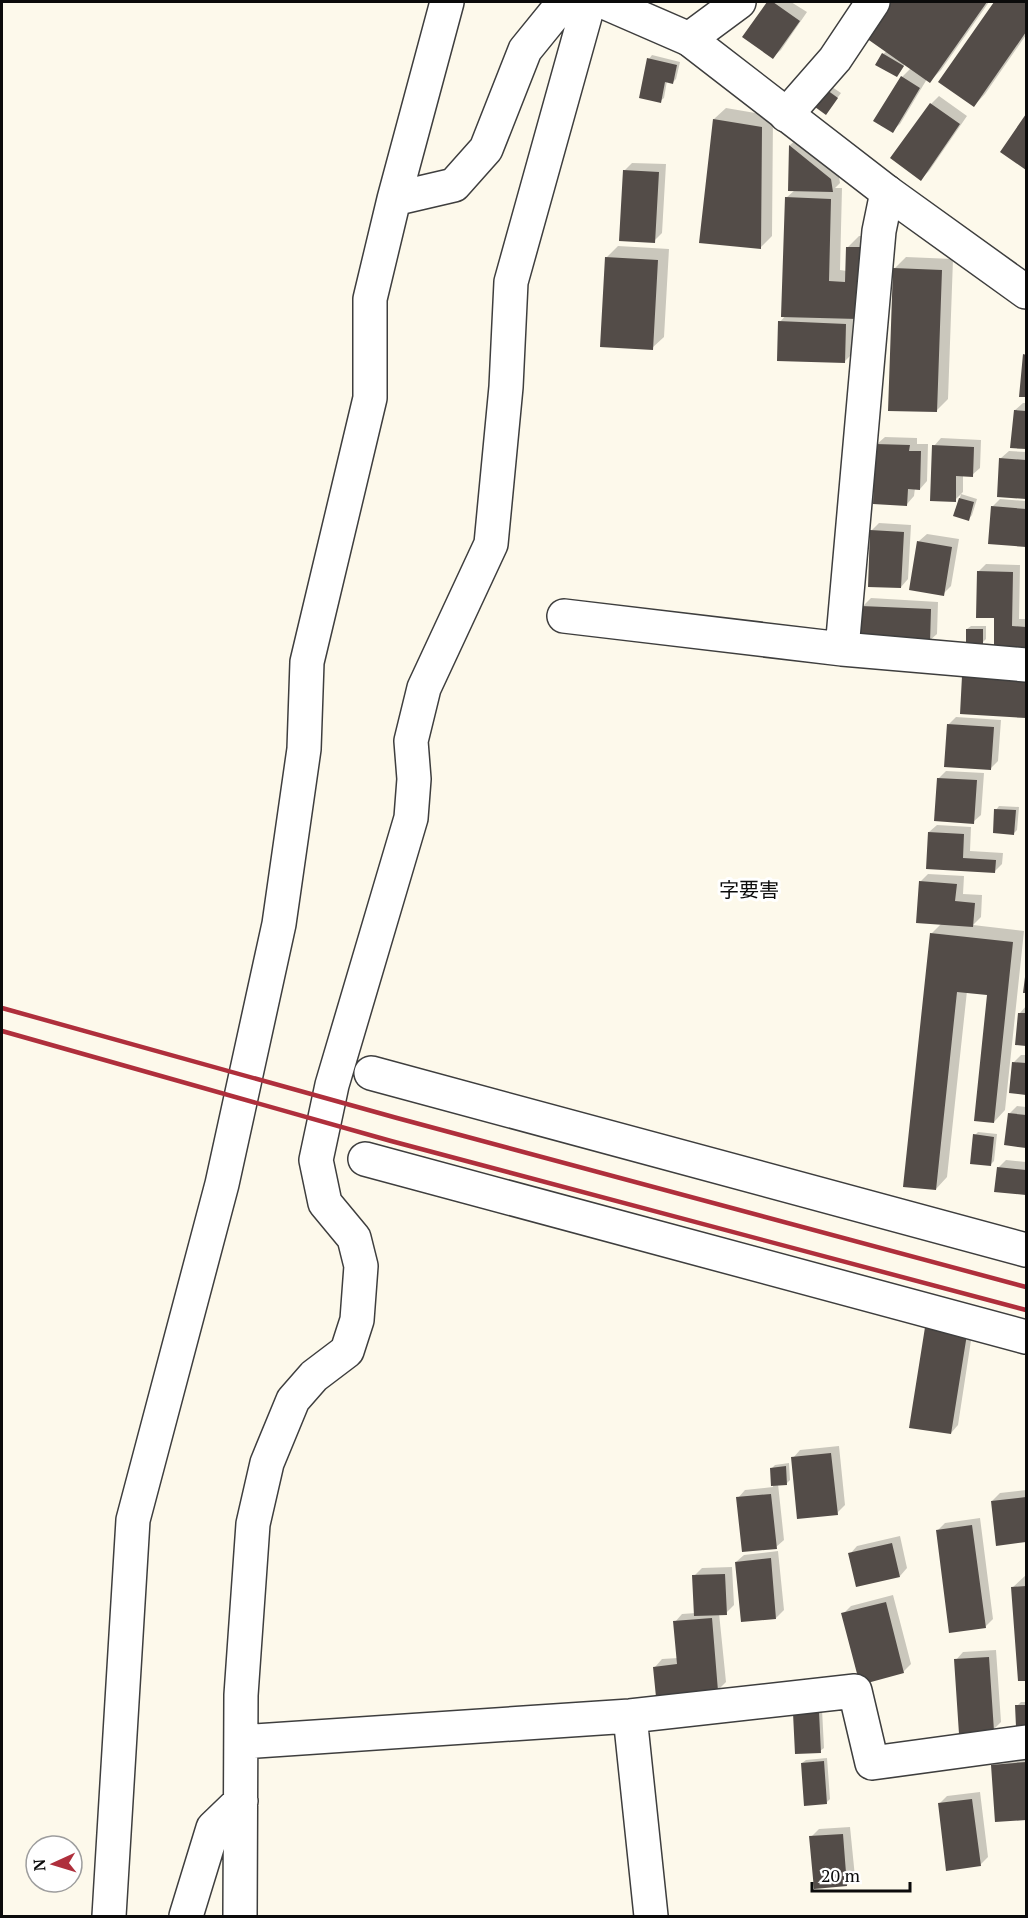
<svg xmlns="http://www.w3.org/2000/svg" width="1028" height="1918" font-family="'PT Serif','Noto Sans JP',serif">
<rect width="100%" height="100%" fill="#fdf9eb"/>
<path fill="#0003" d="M769 2H791L807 12 781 50 773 57 745 37Z
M893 2H989L941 70 930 81 927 79 900 124 892 131 902 77 911 68 905 64 900 72 883 54 887 51 868 38Z
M996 2H1026V35L985 94 974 106 940 81Z
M652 55 680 62 676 79 673 82 667 81 664 98 660 101 649 59Z
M832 87 841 93 829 109 828 90Z
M939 96 967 116 929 171 921 179 892 158 931 104Z
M726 108 773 116 772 236 760 248 700 242 714 119Z
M1026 117V168L1002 151Z
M798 138 838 171 840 183 835 188H842L840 270 847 271 848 247 859 236H872L853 318 852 354 844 362 780 322 786 315V198L795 190H789L790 145Z
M632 163 666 164 662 233 654 241 624 171Z
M618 246 669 249 664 337 652 348 606 258Z
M906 257 953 259 948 399 936 411 894 269Z
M1026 353V396L1021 395 1024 355Z
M1023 403H1026V448L1012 446 1015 410Z
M885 437 917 438V444H928L927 481 920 489 915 488 914 496 907 504 877 444Z
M941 438 981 440 980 468 972 475H963V492L955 500 934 446Z
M1009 451 1026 452V498L998 496 1001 458Z
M961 494 977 499 972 515 969 519 955 515Z
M1000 499 1026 501V545L990 543 992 507Z
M879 523 911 525 908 579 901 587 871 531Z
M927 534 959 539 951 586 943 594 919 541Z
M986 564 1020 565 1019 619H1026V651L996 617 978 572Z
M871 598 938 602 937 634 929 641 863 606Z
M971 626H986V639L982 643 967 629Z
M956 717 1001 720 998 761 990 769 948 725Z
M946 771 984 773 981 815 973 822 938 779Z
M999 806 1019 807 1017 830 1014 833 996 810Z
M937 825 971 827 970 851 1003 853 1002 864 994 872 928 868 929 832Z
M928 874 964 876 963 894 982 895 981 917 973 925 1024 931 1005 1110 994 1122 988 993 967 991 947 1177 936 1189 931 934 942 923 920 882Z
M1026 1006V1045L1016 1043 1020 1013Z
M1021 1055H1026V1094L1010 1092 1013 1063Z
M1017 1106 1026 1107V1146L1006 1144 1009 1114Z
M978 1132 997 1134 994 1161 991 1164 975 1135Z
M1006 1160 1026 1162V1194L996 1190 998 1168Z
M974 1321 958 1425 951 1433 910 1427Z
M839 1446 845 1505 837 1513 793 1458 800 1450Z
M789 1463 790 1480 786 1484H778L784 1540 776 1547 738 1498 745 1490 773 1487 772 1468 775 1465Z
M1026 1490V1541L998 1544 992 1501 1000 1493Z
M980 1518 993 1619 985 1627 937 1531 945 1523Z
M900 1536 907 1568 900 1576 850 1554 857 1546Z
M778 1551 784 1610 776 1618 736 1562 744 1555Z
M732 1567 734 1605 726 1613H719L726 1682 718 1690 655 1667 662 1659 678 1658 675 1622 682 1614 696 1613 694 1576 702 1568Z
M1026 1575V1679L1019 1680 1013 1587Z
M893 1595 911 1664 903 1672 843 1614 851 1606Z
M996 1650 1001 1722 993 1730 956 1660 963 1652Z
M1021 1702H1026V1725L1017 1726V1706Z
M822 1709 824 1748 820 1751 794 1714Z
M1026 1755V1818L996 1820 992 1765 1000 1757Z
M827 1758 830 1799 826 1803 802 1763 806 1760Z
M980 1792 988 1857 980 1865 939 1804 947 1796Z
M850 1827 855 1877 847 1885 811 1837 819 1829Z"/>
<path fill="#534c48" d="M767 2H773L800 21 773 59 742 37Z
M891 2H987L930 83 866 38Z
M994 2H1026V32L974 107 938 82Z
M882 53 904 66 897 77 875 65Z
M647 58 677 65 673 84 665 82 661 103 639 98Z
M901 76 920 88 893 133 873 121Z
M827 90 838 98 826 115 815 107Z
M930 103 960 124 921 181 890 158Z
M1026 114V170L1000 152Z
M713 119 762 127 761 249 699 243Z
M789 145 831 179 833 192 788 191Z
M623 170 659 172 655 243 619 241Z
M785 197 831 199 829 281 845 282 846 247H861L858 319 781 317Z
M605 257 658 260 653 350 600 347Z
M893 268 942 270 937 412 888 411Z
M778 321 846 324 845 363 777 361Z
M1023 354 1026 355V397H1019Z
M1014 410 1026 411V449L1010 448Z
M875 444 910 445 909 451H921L920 490 908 489 907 506 873 504Z
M932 445 974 447 973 477 956 476V502L930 501Z
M999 458 1026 460V499L997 497Z
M959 498 974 502 969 521 953 516Z
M991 506 1026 509V547L988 544Z
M870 530 904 532 901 588 868 587Z
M917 541 952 547 944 596 909 590Z
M977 571 1013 572 1012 626 1026 627V652H994V618H976Z
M861 606 931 609 930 643 860 640Z
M966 629H983V644H966Z
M962 676 1026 680V718L960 714Z
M947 724 994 727 991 770 944 767Z
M937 778 977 780 974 824 934 821Z
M994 809 1016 810 1014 835 993 833Z
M928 832 964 834 963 858 996 860 995 873 926 869Z
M919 881 957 884 955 901 975 903 973 927 916 923Z
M930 933 1013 942 994 1123 974 1121 987 995 957 992 936 1190 903 1187Z
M1025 977 1026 978V993H1023Z
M1018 1013H1026V1046L1015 1045Z
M1012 1062 1026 1063V1095L1009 1093Z
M1008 1113 1026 1115V1148L1004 1145Z
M973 1134 994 1137 991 1166 970 1164Z
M997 1167 1026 1170V1195L994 1192Z
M926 1321 968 1328 951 1434 909 1428Z
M831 1453 838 1515 797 1519 791 1457Z
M786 1466 787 1485 771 1486 770 1468Z
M771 1494 777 1549 742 1552 736 1497Z
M1026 1497V1542L996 1546 991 1501Z
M972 1525 986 1628 949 1633 936 1530Z
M892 1543 900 1577 856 1587 848 1553Z
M771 1558 776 1619 741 1622 735 1562Z
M725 1574 727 1615 694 1616 692 1575Z
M1026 1586V1681H1018L1011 1587Z
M886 1602 904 1673 860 1685 841 1613Z
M712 1618 718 1691 656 1697 653 1667 677 1664 673 1621Z
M989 1657 994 1731 959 1734 954 1659Z
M1015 1705H1026V1727H1016Z
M819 1712 821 1753 795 1754 793 1713Z
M824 1761 827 1804 804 1806 801 1763Z
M1026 1762V1820L995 1822 991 1765Z
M972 1799 981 1866 946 1871 938 1803Z
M843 1834 847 1886 814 1889 809 1836Z"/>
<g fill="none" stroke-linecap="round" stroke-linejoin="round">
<defs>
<path id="minor" d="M689 39 739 2
M786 115 835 59 873 2
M394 199 454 185 486 149 525 50 564 2
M564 616 842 649 1026 665
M842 649 879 231 887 192
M371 1073 1026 1250
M365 1159 1026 1337
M630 1716 651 1916
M241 1742 630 1716 855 1691 872 1763 1026 1742
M109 1916 133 1520 222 1184 279 924 304 749 307 662 370 398V299L394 199 447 2
M186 1916 213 1828 241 1801
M240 1916 241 1695 253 1524 267 1463 293 1400 314 1376 347 1351 357 1320 361 1266 354 1238 325 1203 316 1160 332 1085 411 818 414 779 411 741 424 688 491 544 506 387 511 282 589 2"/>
<path id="tertiary" d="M604 2 689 39 887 192 1026 292"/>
</defs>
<use href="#minor" stroke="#3e3e3e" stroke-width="36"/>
<use href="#tertiary" stroke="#3e3e3e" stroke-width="36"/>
<use href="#minor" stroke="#fff" stroke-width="33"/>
<use href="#tertiary" stroke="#fff" stroke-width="33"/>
<path stroke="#af2f3c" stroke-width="4.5" d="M2 1008 397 1118 1026 1287
M2 1031 391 1141 1026 1310"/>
</g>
<g text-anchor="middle" stroke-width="6" stroke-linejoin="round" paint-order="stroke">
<g font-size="20" fill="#0b0b0b" stroke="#fff">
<text x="749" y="897">字要害</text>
</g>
</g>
<rect width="1028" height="1918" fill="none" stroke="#0b0b0b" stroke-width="6"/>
<g transform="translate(54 1864) rotate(266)"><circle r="28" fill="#ffffff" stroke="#9d9d9d" stroke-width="1.5"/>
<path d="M0-4.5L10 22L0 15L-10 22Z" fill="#af2f3c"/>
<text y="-9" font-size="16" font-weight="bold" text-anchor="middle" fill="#0b0b0b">N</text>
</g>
<path d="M812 1882v9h98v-9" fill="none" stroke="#0b0b0b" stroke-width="3"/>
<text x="821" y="1882" font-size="18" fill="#0b0b0b" stroke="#ffffff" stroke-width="4.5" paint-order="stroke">20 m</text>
</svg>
